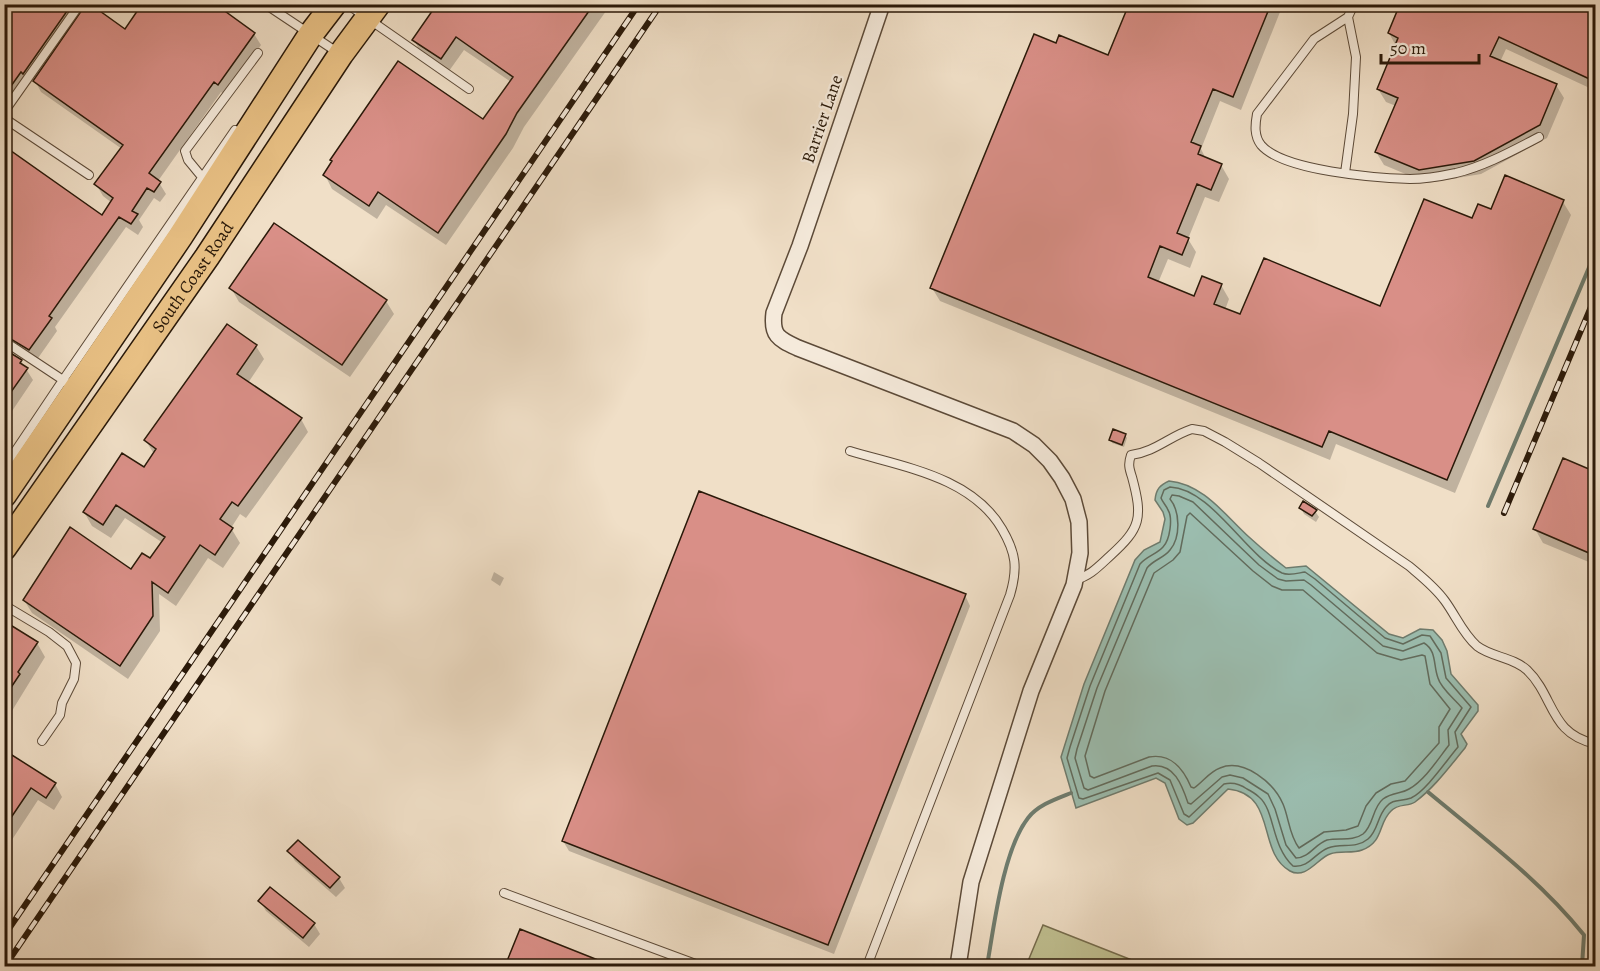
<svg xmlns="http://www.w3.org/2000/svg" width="1600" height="971" font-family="Alegreya,serif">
<rect width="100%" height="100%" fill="#f0dfc7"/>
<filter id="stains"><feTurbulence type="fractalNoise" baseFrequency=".00333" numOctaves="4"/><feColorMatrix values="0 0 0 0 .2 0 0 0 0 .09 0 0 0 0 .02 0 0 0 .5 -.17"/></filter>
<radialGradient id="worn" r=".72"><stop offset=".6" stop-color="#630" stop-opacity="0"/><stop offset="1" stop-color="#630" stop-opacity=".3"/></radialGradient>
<path fill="#c0c091" stroke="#756c4d" stroke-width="1.5" d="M1043 925 1147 966H1026Z"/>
<path fill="#9bbdaf" stroke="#6e7b6d" stroke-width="1.5" d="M1169 481C1203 484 1225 515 1249 537 1261 548 1273 558 1286 568L1306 566 1389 634 1403 638 1420 629 1433 630 1442 640 1447 651 1451 674 1478 705V711L1461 734 1467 744 1465 748C1450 766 1435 787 1415 802 1408 807 1398 803 1391 811 1378 823 1384 842 1362 850 1352 854 1340 850 1330 854 1318 858 1306 880 1290 871 1256 852 1278 794 1228 789L1193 823 1187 825 1179 819 1165 783 1156 778 1076 808 1061 757 1084 684 1135 560 1144 550 1160 542 1165 519 1163 512 1155 500C1156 489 1160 485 1169 481Z"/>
<path fill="#0003" d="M4 4H83L86 9 125 31 142 7 138 4H213L254 34 261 45 225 95 221 92 158 181 166 194 160 202 154 198 139 220 143 227 138 235 126 227 55 327 57 331 36 361 14 346 5 348V350L21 361 33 380 4 423V151L103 217 112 203 103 196 96 184 122 149 41 92 34 79 30 84 28 83 4 116Z
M439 4H611L524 127 513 148 446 245 386 205 377 219 332 189 325 175 484 121 511 82 464 50 449 71 421 53 414 40Z
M1130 4H1280L1278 8 1280 12 1241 110 1220 101 1201 149 1206 159 1221 165 1229 179 1219 202 1205 197 1188 239 1196 252 1190 268 1168 259 1158 283 1195 298 1221 285 1229 299 1225 310 1241 316 1380 308 1473 220 1491 211 1506 177 1563 202 1571 215 1455 493 1336 444 1330 460 940 301 932 288 1057 45 1109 57Z
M1596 4V91L1506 49 1500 62 1556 85 1564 98 1547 138 1481 174 1427 183 1384 165 1376 152 1396 106 1386 102 1378 89 1396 46 1389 33Z
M231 288 386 301 394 314 350 377 239 302Z
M256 346 264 359 248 383 301 419 308 432 246 518 240 514 231 528 240 543 223 568 208 558 176 606 159 594 160 631 128 679 32 613 24 600 132 571 151 560 163 543 125 518 111 538 92 526 84 512 144 469 154 454 146 441Z
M1125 435 1127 438 1124 447 1112 443 1111 440Z
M1596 474V565L1543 543 1535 529Z
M1301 508 1315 511 1319 517 1316 522 1304 514Z
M494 572 504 578 500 586 491 580Z
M965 595 970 606 834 954 569 851 563 841Z
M4 630 37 643 45 657 7 719 4 717Z
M4 752 55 784 62 797 54 810 38 800 4 852Z
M289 851 339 878 345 888 336 897 295 861Z
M270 889 314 924 320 934 309 947 266 911 260 901Z
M521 931 611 966H507Z"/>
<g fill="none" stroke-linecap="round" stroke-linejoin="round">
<path stroke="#626b5c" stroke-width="1.5" d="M1170 487C1212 489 1245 555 1282 573 1289 576 1298 573 1305 572L1315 579 1385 638 1403 644 1422 635 1430 636 1441 653 1446 678 1471 707 1455 732 1458 747C1446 761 1426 791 1411 798 1401 802 1393 798 1386 807 1377 817 1378 831 1368 839 1356 849 1342 843 1328 848 1315 853 1309 868 1293 866 1271 846 1275 810 1259 797 1256 794 1251 791 1247 789 1240 784 1233 782 1224 784L1189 817 1184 814 1170 780 1158 773 1083 799 1079 798 1067 758 1070 747 1090 686 1140 564C1147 556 1157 554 1163 547 1170 540 1173 518 1168 510 1166 505 1163 503 1161 498L1164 490Z
M1172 495 1179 496 1193 502 1259 565 1278 579 1286 581 1304 580 1311 585 1383 646 1403 651 1424 643C1437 651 1433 665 1438 678 1441 689 1455 699 1462 708L1448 730 1449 745C1438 759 1425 780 1409 789 1401 794 1392 792 1383 799 1372 808 1374 825 1363 834 1352 842 1339 837 1327 840 1315 844 1309 858 1296 858L1286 845 1275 809 1268 794 1243 778 1230 775 1222 777 1191 804 1188 803C1182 785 1174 763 1152 766L1088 790 1084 788 1075 758 1077 749 1097 688 1147 568C1153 560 1164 558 1170 550 1181 537 1180 511 1170 499Z
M1190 513 1253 571 1272 586 1282 590H1303L1377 653 1401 660 1422 655 1425 656 1430 684 1450 709 1439 727V743L1405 781 1391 784 1376 793 1366 806 1358 826 1346 830 1324 832 1299 848C1289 835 1289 818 1283 804 1274 783 1244 758 1220 768 1209 772 1203 782 1194 788L1191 787C1183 768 1171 753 1149 757L1094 778 1090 776 1085 756 1105 691 1154 573 1173 560 1180 552 1187 516Z"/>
<path stroke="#6e7b6d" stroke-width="4" d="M1488 506 1596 251
M1428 792C1482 837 1539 879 1584 935L1582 966
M987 966C994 926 1003 850 1028 818 1038 805 1056 799 1071 793"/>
</g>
<path fill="#d98f87" stroke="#2a1909" stroke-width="1.5" d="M4 4H72L23 74 21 72 4 96Z
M86 4H90L125 29 142 4H215L255 33 218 85 214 82 149 173 161 182 154 192 147 188 132 211 138 214 131 224 119 217 49 316 52 318 29 350 4 335V146L102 215 113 198 94 184 123 145 33 81Z
M437 4H594L517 113 506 134 438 233 378 192 369 206 323 175 332 161 330 160 398 61 483 119 513 77 456 37 441 59 412 40Z
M1129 4H1271L1233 97 1213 89 1191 142 1201 146 1198 154 1222 164 1211 190 1197 184 1177 233 1189 238 1182 255 1160 246 1148 277 1194 296 1202 276 1222 284 1214 304 1240 314 1264 258 1380 306 1424 199 1472 218 1478 204 1491 209 1505 175 1564 200 1447 480 1329 431 1322 447 930 288 1034 34 1056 43 1059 35 1108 55Z
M1400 4H1596V82L1499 37 1490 56 1557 84 1540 125 1474 161 1419 170 1375 152 1398 98 1377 89 1398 38 1388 33Z
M274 223 387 300 342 365 229 288Z
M227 324 257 345 237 374 302 418 238 506 232 502 220 519 233 528 215 555 200 545 168 593 152 582 153 616 120 666 23 600 70 527 131 569 142 553 150 558 165 537 116 505 103 525 83 512 122 453 144 467 156 449 144 440Z
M4 349 22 360 20 363 28 368 4 402Z
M1113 429 1126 434 1122 445 1109 440Z
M1563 458 1596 472V556L1533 529Z
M699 491 966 594 828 945 562 841Z
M1303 501 1317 510 1312 516 1299 508Z
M4 621 38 642 18 672 20 674 4 698Z
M4 750 56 783 46 798 31 788 4 828Z
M298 840 340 877 330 888 287 851Z
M270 887 315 923 303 938 258 901Z
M520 929 613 966H505Z"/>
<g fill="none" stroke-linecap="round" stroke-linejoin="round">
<defs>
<path id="service" d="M265 4 337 52
M347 4 469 89
M1348 17 1314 39 1257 114C1255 125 1254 136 1261 145 1283 171 1376 178 1410 179 1424 179 1442 176 1456 173 1485 166 1512 151 1539 137
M1348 17 1354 4
M4 112 80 4
M4 118 89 175
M1345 173 1353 114 1356 57 1348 17
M202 177 188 160 185 151 258 53
M4 341 63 380 235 130
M850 451C903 467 972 477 1002 529 1016 553 1018 568 1010 595L867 966
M4 468 63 380 66 382
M1075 580C1090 576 1098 567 1110 556 1141 528 1143 518 1132 477 1129 468 1128 464 1131 455 1155 452 1170 436 1192 429L1204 431 1225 442 1259 463 1409 566C1422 577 1435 587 1445 601 1456 616 1463 634 1477 646 1491 657 1513 657 1527 670 1555 697 1549 734 1596 744
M4 605 49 632 67 646 76 663 74 679 62 703 60 715 42 741
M504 893 701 966"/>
<path id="minor" d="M882 4 800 246 774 313C771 336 779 339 798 348L1013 431 1034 445 1050 461 1062 478 1073 499 1079 522 1080 553 1074 585 1031 691 971 882 958 966"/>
<g id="trunk">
<path d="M4 495 180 237 311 34 334 4"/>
<path id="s1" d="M4 548 207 257 341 54 378 4"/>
</g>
</defs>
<use href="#service" stroke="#5c4a38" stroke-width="10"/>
<use href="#minor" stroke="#5c4a38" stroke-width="18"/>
<use href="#trunk" stroke="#2a1909" stroke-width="27"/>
<use href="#service" stroke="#f5eadb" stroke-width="8"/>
<use href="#minor" stroke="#f5eadb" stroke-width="15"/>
<use href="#trunk" stroke="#e8c084" stroke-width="24"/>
<defs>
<path id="rail" d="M1504 513 1596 295
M4 936 639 4
M5 966 661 4"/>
</defs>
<use href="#rail" stroke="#2a1909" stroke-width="6"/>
<use href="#rail" stroke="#f5eadb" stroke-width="4" stroke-dasharray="11" stroke-linecap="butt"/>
</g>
<g text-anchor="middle" stroke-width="4.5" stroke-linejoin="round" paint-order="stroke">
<g font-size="18" fill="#2a1909" stroke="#f5eadb">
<text transform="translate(822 119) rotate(-71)" y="6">Barrier Lane</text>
<text dy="6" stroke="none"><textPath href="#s1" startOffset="330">South Coast Road</textPath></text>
</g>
</g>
<rect width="1600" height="971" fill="none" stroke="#f0dfc7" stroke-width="24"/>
<rect x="6" y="6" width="1588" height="959" fill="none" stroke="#2a1909" stroke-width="3"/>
<rect x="12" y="12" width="1576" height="947" fill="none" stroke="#2a1909" stroke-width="1.5"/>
<path d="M1381 54v9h98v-9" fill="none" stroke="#2a1909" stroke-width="3"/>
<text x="1390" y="54" font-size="18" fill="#2a1909" stroke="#f5eadb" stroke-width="4.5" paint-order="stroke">50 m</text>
<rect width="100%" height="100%" filter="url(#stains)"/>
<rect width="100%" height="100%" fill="url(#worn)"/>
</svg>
